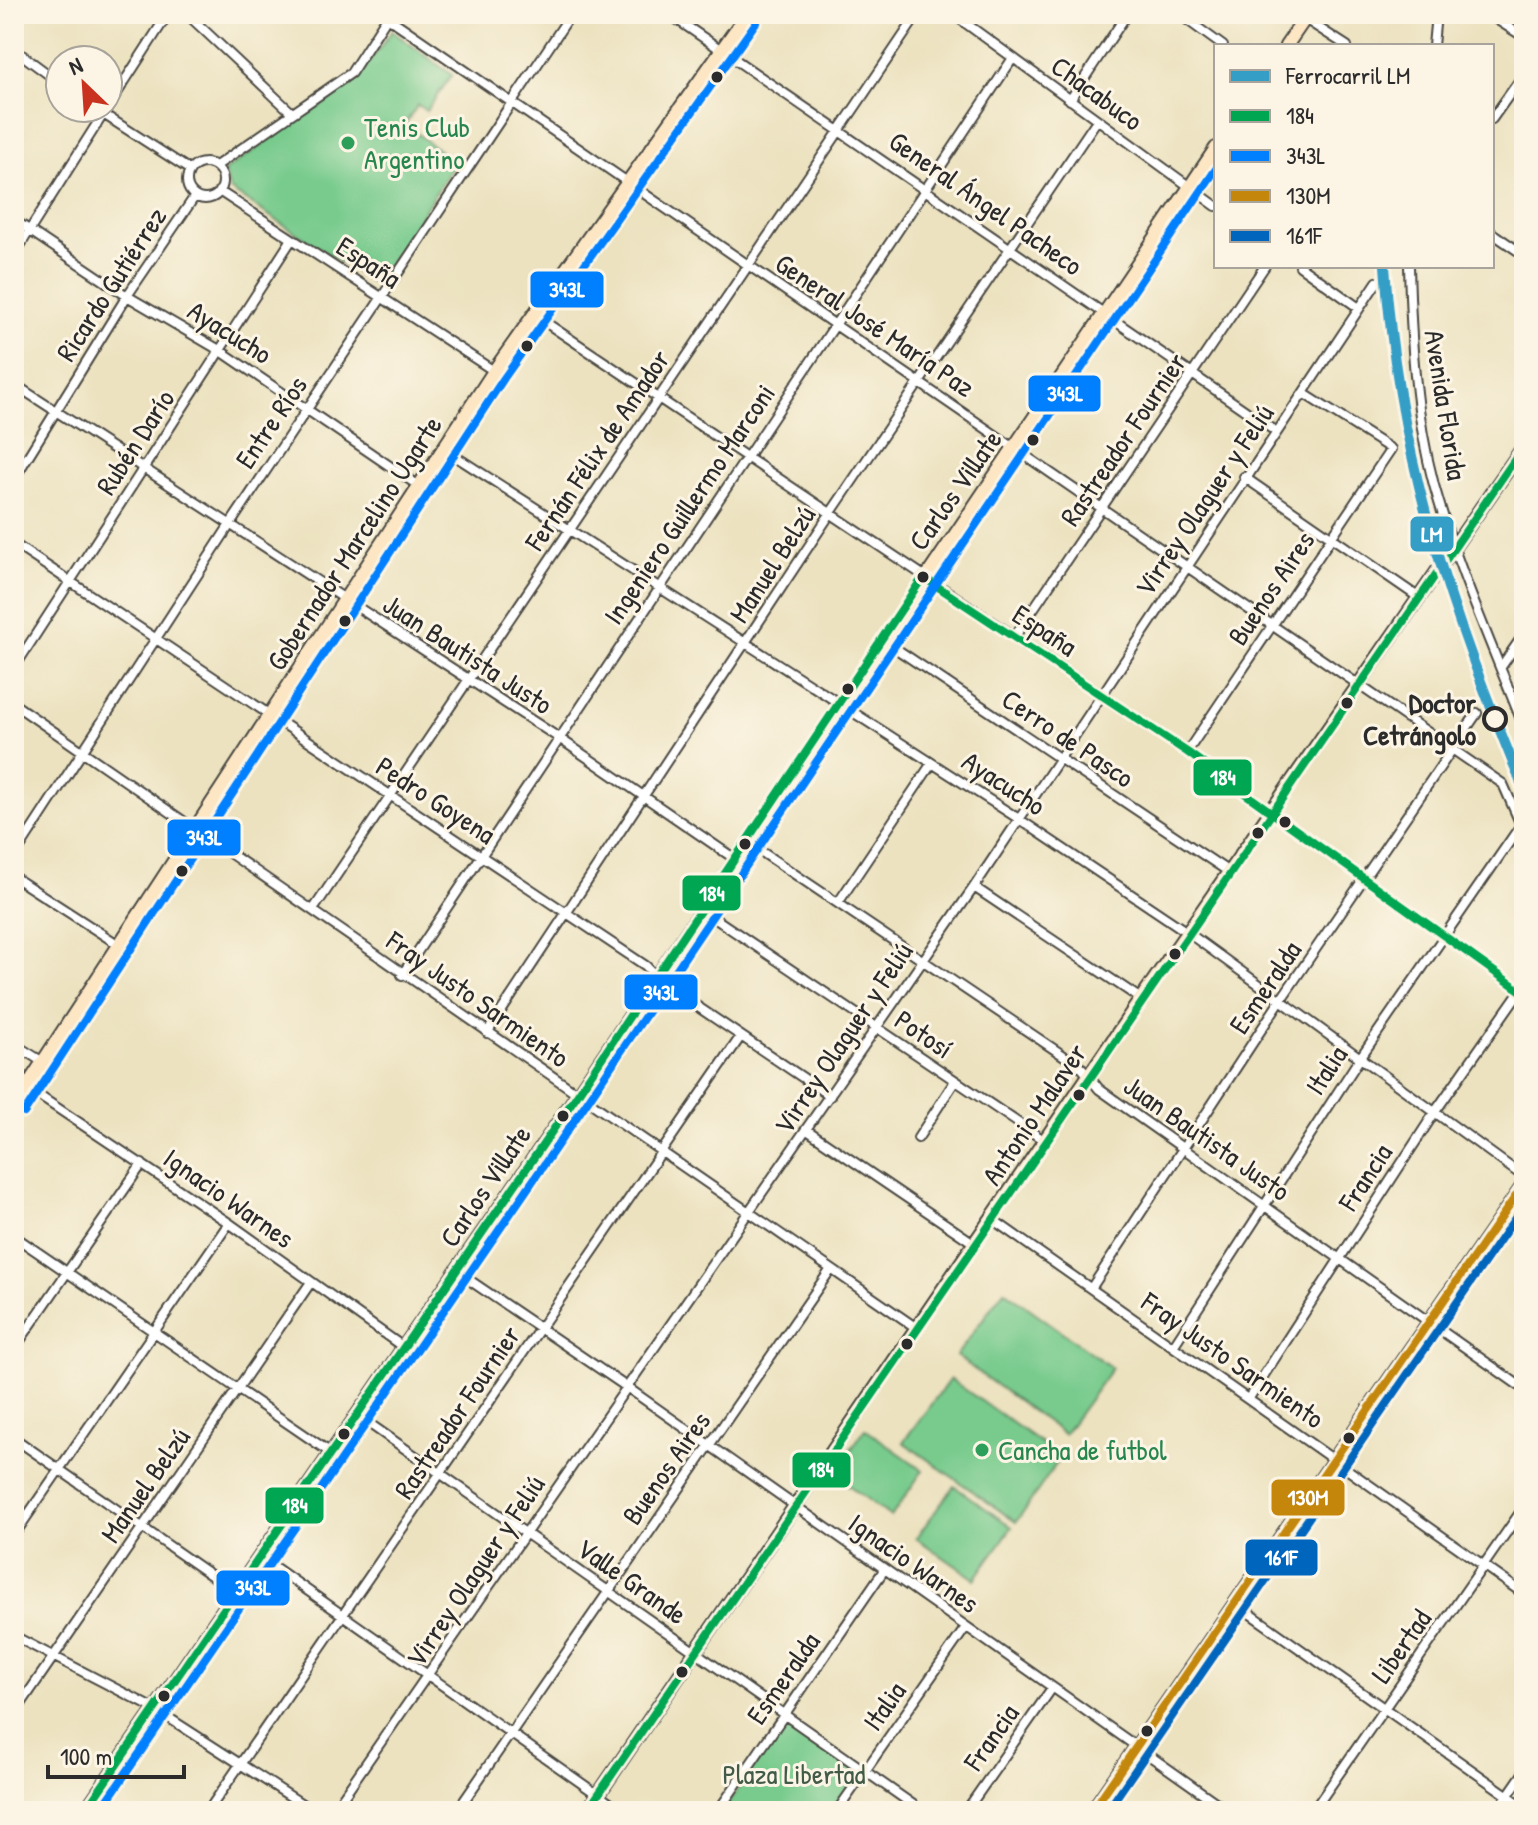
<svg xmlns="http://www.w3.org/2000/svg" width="1538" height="1825" font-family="'Patrick Hand',sans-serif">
<rect width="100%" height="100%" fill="#fcf5e5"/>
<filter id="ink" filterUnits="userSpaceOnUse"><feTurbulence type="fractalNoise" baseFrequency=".0125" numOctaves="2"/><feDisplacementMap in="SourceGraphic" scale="16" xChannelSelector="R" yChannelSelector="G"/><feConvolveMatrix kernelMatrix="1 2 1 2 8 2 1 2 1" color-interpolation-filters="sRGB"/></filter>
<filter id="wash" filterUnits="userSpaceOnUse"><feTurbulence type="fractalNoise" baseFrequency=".006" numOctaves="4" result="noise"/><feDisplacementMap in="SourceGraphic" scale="32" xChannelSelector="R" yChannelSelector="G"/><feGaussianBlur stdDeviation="1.8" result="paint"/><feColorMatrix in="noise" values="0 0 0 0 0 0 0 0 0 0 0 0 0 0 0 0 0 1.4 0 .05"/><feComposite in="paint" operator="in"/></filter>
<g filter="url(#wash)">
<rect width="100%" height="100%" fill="#ece2c0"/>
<path fill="#78cb8d" stroke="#527b5c" stroke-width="2" d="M392 31 452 75 426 111 418 105 405 124 455 163 376 285 230 190 224 171 354 83Z
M1004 1290 1112 1368 1064 1434 956 1356Z
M950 1379 1061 1457 1016 1522 903 1442Z
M865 1429 923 1470 891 1517 834 1474Z
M954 1486 1012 1527 975 1579 916 1538Z
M785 1722 859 1774 833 1811H723Z"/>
</g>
<g filter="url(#ink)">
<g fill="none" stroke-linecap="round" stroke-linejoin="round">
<defs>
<path id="street" d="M187 14 291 112
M383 14 1503 784 1521 825 1360 1058 1174 1345
M669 14 1275 431
M953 14 1216 206
M1179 14 1223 46
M1488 14 1524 37
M1305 19 1347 46
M14 21 18 14
M1433 46 1436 14
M14 49 60 83
M1070 100 1127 14
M108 107 168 14
M94 108 190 170
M1492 119 1524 74
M187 181a18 18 0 1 1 36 0a18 18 0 1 1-36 0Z
M216 166 351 73 389 14
M219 191 494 371
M14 220 127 296 221 351 419 486
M1492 233 1524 255
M14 255 107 108
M1300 266 1359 308
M1409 266C1411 339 1415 414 1434 485 1457 568 1493 648 1524 727
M533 314 1187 752 1524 993
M14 384 559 738 735 859
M444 449 1019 819 1187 932 1524 1177
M1244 477 1418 597
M14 479 127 296 195 196
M14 544 646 966 661 982 830 1096
M1015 636 1265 266
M883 640 1229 872
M1501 667 1524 634
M14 668 292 239
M14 704 918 1329
M1187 752 1391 449 1303 393
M747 842 1082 1068 1099 1089 1524 1389
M14 857 231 523 571 14
M14 877 119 945
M974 887 1141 999
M838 903 932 763
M701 909 1045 1141
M313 910 918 14
M402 975 1013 58
M487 1033 830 514 1097 120
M14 1044 43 1062
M26 1087 229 1223 403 1347
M807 1130 975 1244
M918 1138 955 1081
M992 1219 1524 1594
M14 1236 331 1453
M456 1271 628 1388 1228 1811
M1092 1287 1280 1001 1477 713
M14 1349 142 1164
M1249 1398 1435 1112 1524 985
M357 1415 922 1811
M14 1438 235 1592
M14 1535 229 1223
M260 1557 621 1811
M1235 1603 1524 1807
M14 1636 155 1709 313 1811
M14 1714 311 1282
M208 1811 741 1036
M333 1811 974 887 1377 282
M457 1811 831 1269
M718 1811 884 1570
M837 1811 966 1627
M966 1811 1052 1688
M1313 1811 1524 1507
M1497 1811 1524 1772"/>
<path id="secondary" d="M1286 46 1308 14
M14 1106 494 371 747 14
M85 1811 577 1095 1216 148
M587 1811 1141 999 1524 446
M1092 1811 1524 1184"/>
</defs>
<use href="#street" stroke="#484641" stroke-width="12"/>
<use href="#secondary" stroke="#484641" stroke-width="16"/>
<use href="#street" stroke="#fff" stroke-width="8"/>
<use href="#secondary" stroke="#fce6c4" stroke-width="12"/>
<defs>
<path id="bus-1" d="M85 1811 577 1095 923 577 1187 752 1524 993
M587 1811 1524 446"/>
<path id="bus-2" d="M24 1113 504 378 757 21
M100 1811 587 1102 1216 169"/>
<path id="bus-3" d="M1092 1811 1524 1184"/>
<path id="bus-4" d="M1107 1811 1524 1205"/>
</defs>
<use href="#bus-1" stroke="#fcf5e5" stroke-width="14"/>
<use href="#bus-2" stroke="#fcf5e5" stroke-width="14"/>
<use href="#bus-3" stroke="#fcf5e5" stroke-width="14"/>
<use href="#bus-4" stroke="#fcf5e5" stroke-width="14"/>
<use href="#bus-1" stroke="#00a651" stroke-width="8"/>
<use href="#bus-2" stroke="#007fff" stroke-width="8"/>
<use href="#bus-3" stroke="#c4870b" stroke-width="8"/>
<use href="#bus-4" stroke="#0065bd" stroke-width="8"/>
<defs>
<path id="rail-1" d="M1385 266C1398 462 1450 610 1524 790"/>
</defs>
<use href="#rail-1" stroke="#fcf5e5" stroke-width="16"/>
<use href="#rail-1" stroke="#359ec6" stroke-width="10"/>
</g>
</g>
<g fill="#2b2b2b" stroke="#fcf5e5" stroke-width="3">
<circle cx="717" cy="77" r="7"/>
<circle cx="527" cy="346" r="7"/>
<circle cx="1033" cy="440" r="7"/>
<circle cx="923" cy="577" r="7"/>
<circle cx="345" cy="621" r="7"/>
<circle cx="848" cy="689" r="7"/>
<circle cx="1347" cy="703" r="7"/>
<circle cx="1285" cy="822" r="7"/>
<circle cx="1258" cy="833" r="7"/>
<circle cx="745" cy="844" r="7"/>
<circle cx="182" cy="871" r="7"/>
<circle cx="1175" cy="954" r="7"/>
<circle cx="1079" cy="1095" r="7"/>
<circle cx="563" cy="1116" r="7"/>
<circle cx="907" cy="1344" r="7"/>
<circle cx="344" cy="1434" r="7"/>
<circle cx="1349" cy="1438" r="7"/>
<circle cx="682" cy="1672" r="7"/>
<circle cx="164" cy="1696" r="7"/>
<circle cx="1147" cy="1731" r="7"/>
</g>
<g fill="#2e9e5b" stroke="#fcf5e5" stroke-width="3">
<circle cx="348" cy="143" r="8"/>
<circle cx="982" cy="1450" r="8"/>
</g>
<circle fill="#fcf5e5" stroke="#2b2b2b" stroke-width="4" cx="1495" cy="719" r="11"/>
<g text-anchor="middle" stroke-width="6" stroke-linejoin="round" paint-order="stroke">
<g font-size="28" fill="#2b2b2b" stroke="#fcf5e5">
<text transform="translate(1097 93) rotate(36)" y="10">Chacabuco</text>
<text transform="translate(986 203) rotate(35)" y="10">General Ángel Pacheco</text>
<text transform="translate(369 262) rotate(33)" y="10">España</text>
<text transform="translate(111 284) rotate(-57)" y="10">Ricardo Gutiérrez</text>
<text transform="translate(875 325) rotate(34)" y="10">General José María Paz</text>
<text transform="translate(230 332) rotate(32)" y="10">Ayacucho</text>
<text transform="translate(1446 405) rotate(81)" y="10">Avenida Florida</text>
<text transform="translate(271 422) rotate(-56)" y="10">Entre Ríos</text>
<text transform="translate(1123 439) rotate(-56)" y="10">Rastreador Fournier</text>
<text transform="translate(135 442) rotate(-57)" y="10">Rubén Darío</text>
<text transform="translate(597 450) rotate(-56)" y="10">Fernán Félix de Amador</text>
<text transform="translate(955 490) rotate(-55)" y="10">Carlos Villate</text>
<text transform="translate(1204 500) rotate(-56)" y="10">Virrey Olaguer y Feliú</text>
<text transform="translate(689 504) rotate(-56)" y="10">Ingeniero Guillermo Marconi</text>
<text transform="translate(354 543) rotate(-57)" y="10">Gobernador Marcelino Ugarte</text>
<text transform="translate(772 564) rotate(-57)" y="10">Manuel Belzú</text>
<text transform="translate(1271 588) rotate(-56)" y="10">Buenos Aires</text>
<text transform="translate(1045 630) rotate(33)" y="10">España</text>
<text transform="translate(468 654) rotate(33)" y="10">Juan Bautista Justo</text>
<text transform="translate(1068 738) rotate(34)" y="10">Cerro de Pasco</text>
<text transform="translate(1004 783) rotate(33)" y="10">Ayacucho</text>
<text transform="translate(436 800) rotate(33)" y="10">Pedro Goyena</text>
<text transform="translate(1265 987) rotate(-56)" y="10">Esmeralda</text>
<text transform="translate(478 999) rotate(35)" y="10">Fray Justo Sarmiento</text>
<text transform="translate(924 1034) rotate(34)" y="10">Potosí</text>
<text transform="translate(843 1038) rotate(-56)" y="10">Virrey Olaguer y Feliú</text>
<text transform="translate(1326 1070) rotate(-57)" y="10">Italia</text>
<text transform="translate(1034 1114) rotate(-56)" y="10">Antonio Malaver</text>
<text transform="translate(1207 1138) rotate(35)" y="10">Juan Bautista Justo</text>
<text transform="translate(1365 1177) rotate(-57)" y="10">Francia</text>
<text transform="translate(485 1186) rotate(-56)" y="10">Carlos Villate</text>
<text transform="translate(229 1198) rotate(35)" y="10">Ignacio Warnes</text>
<text transform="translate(1233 1360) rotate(35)" y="10">Fray Justo Sarmiento</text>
<text transform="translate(457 1412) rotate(-56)" y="10">Rastreador Fournier</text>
<text transform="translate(666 1468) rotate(-55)" y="10">Buenos Aires</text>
<text transform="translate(145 1485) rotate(-55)" y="10">Manuel Belzú</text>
<text transform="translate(914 1563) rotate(35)" y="10">Ignacio Warnes</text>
<text transform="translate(475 1571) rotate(-56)" y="10">Virrey Olaguer y Feliú</text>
<text transform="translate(632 1581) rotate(35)" y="10">Valle Grande</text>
<text transform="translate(1401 1646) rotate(-55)" y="10">Libertad</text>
<text transform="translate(783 1678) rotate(-55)" y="10">Esmeralda</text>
<text transform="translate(884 1706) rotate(-55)" y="10">Italia</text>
<text transform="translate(991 1737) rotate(-55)" y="10">Francia</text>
</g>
<g font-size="28" fill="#27864d" stroke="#fcf5e5" text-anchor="start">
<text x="364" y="137">Tenis Club<tspan x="364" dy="32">Argentino</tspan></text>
<text x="998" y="1460">Cancha de futbol</text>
</g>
<g font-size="28" font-weight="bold" fill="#2b2b2b" stroke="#fcf5e5" text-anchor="end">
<text x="1476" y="713">Doctor<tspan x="1476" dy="32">Cetrángolo</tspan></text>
</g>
<g font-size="28" fill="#425b48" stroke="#fcf5e5">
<text x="794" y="1784">Plaza Libertad</text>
</g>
</g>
<g stroke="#fcf5e5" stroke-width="3">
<rect x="529" y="270" width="76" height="39" rx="8" fill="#007fff"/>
<rect x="1027" y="374" width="75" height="39" rx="8" fill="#007fff"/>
<rect x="1409" y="515" width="46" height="38" rx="8" fill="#359ec6"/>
<rect x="1192" y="758" width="61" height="39" rx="8" fill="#00a651"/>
<rect x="166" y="818" width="76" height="39" rx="8" fill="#007fff"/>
<rect x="681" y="874" width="61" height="38" rx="8" fill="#00a651"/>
<rect x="623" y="973" width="76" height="38" rx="8" fill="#007fff"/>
<rect x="791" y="1451" width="61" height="38" rx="8" fill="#00a651"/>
<rect x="1270" y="1478" width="76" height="39" rx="8" fill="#c4870b"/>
<rect x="264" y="1486" width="61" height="39" rx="8" fill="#00a651"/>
<rect x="1244" y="1538" width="75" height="39" rx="8" fill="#0065bd"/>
<rect x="215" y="1569" width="76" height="38" rx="8" fill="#007fff"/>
</g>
<g font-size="22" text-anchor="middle" font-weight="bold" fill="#fff">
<text x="567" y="297">343L</text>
<text x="1065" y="401">343L</text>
<text x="1432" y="542">LM</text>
<text x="1223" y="785">184</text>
<text x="204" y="845">343L</text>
<text x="712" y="901">184</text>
<text x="661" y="1000">343L</text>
<text x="821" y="1477">184</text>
<text x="1308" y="1505">130M</text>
<text x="295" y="1513">184</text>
<text x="1281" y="1565">161F</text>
<text x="253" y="1595">343L</text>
</g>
<rect width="1538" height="1825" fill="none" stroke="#fcf5e5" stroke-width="48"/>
<rect x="1214" y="44" width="280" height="224" fill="#fcf5e5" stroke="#a8a49b" stroke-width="2"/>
<rect x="1230" y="70" width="40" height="12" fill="#359ec6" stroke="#a8a49b" stroke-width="2"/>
<text x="1286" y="84" font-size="24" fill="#2b2b2b">Ferrocarril LM</text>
<rect x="1230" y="110" width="40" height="12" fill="#00a651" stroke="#a8a49b" stroke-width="2"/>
<text x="1286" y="124" font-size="24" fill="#2b2b2b">184</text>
<rect x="1230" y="150" width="40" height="12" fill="#007fff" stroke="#a8a49b" stroke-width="2"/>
<text x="1286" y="164" font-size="24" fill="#2b2b2b">343L</text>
<rect x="1230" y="190" width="40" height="12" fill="#c4870b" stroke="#a8a49b" stroke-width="2"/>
<text x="1286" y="204" font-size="24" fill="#2b2b2b">130M</text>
<rect x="1230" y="230" width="40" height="12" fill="#0065bd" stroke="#a8a49b" stroke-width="2"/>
<text x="1286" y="244" font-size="24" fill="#2b2b2b">161F</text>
<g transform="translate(84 84) rotate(335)"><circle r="38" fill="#fcf5e5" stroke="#a8a49b" stroke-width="2"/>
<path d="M0-6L14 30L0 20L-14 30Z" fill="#c8321e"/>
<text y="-12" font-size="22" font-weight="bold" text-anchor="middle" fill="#2b2b2b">N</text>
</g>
<path d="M48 1765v12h136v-12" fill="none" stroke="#2b2b2b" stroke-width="4"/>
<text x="60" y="1765" font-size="24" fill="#2b2b2b" stroke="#fcf5e5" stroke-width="6" paint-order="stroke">100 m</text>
</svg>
